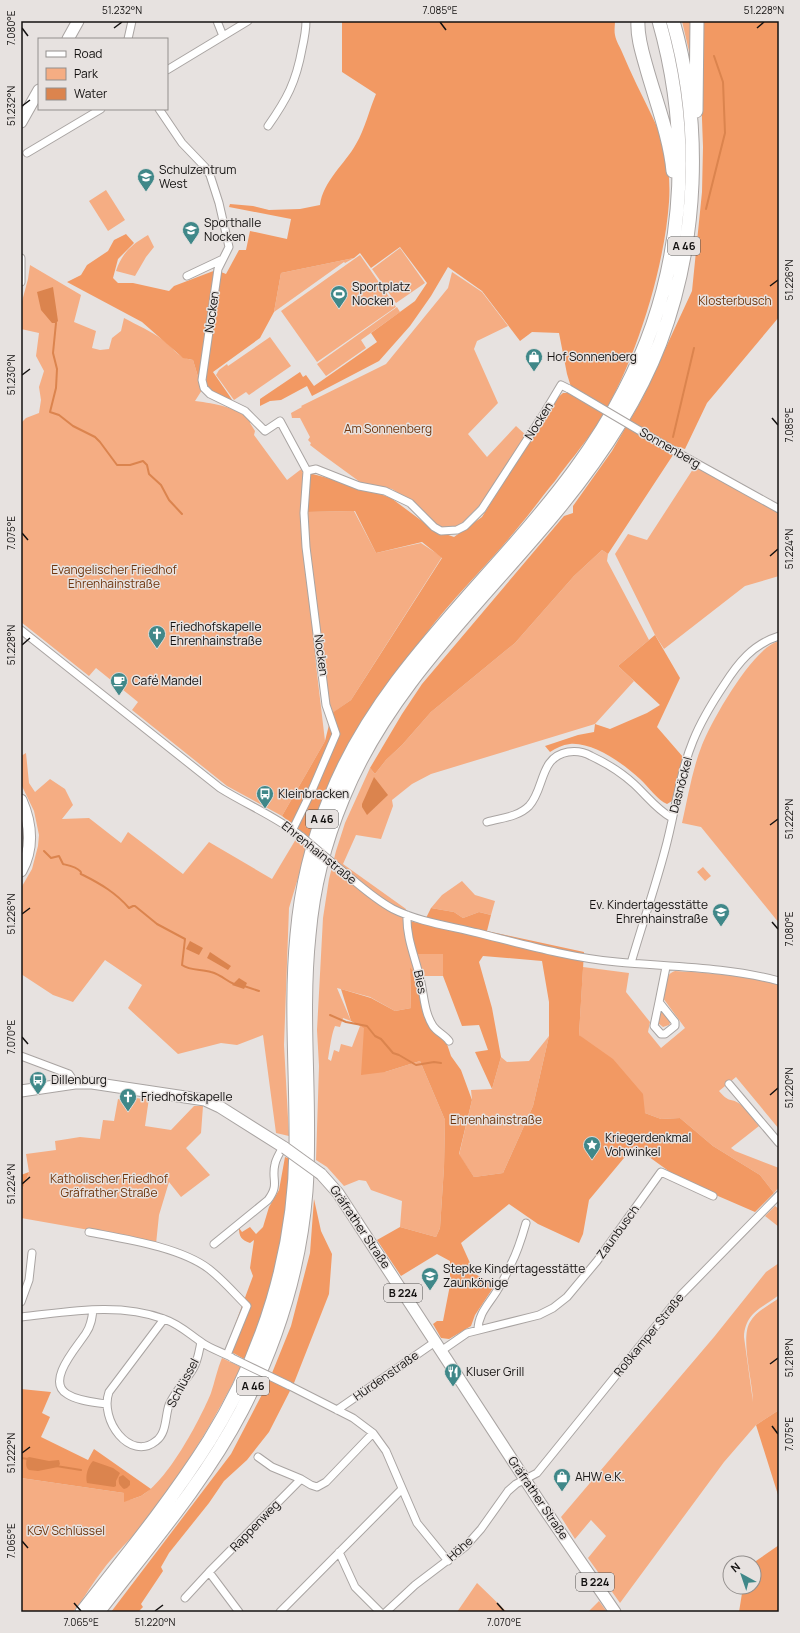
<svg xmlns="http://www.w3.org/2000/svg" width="800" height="1633" font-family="Manrope,sans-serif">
<rect width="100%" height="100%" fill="#e7e2e0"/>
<path fill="#f5ad83" d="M682 21H692L691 60Z
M106 190 125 220 108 231 89 201Z
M148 235 154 247 146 257 135 276 116 271C122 253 131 245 148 235Z
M400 248 425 283 396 303 372 269Z
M360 255 396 307 317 362 281 311Z
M354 258 345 263 344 262 274 312 281 273Z
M30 265 81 295 74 322 96 331 92 348 100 350 109 349 112 338 121 331 124 318C137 325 151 331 163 340 175 349 176 357 193 360L202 390 195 401C217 404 233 406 251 420L250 423 255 431 254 435 287 480 304 467 316 665 325 741 282 816 227 786 132 710 138 702 96 668 89 676 21 622V423L26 418 39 413 41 400 39 387 44 371 36 356 39 333 21 329V305L28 279Z
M452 272 482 292 508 326 477 341 474 349 498 403 468 434 487 457 516 426 527 436 480 505 458 527 443 528 435 524 408 499 392 489 359 483 360 482 323 455 310 445 311 443 308 440 310 437 300 418H292L291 413 302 407 301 406 386 364 448 288Z
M397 307 400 312 361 340 366 348 326 376 317 364Z
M270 337 291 366 249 395 246 392 234 400 216 375 219 370 227 364 228 366Z
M695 466 779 513V576L745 586 664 649 655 635 615 554 628 534 647 540Z
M354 511 376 553 421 543 442 557 351 700 331 714 320 642 305 512Z
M602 550 608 554 607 561 649 640 618 666 634 681 595 724 431 774 412 784 392 800 393 806 381 839 356 835 343 864 406 909 404 919 412 954H443V976H422L410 969 411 1008 395 1011 370 997 337 988 351 1021 343 1018 340 1027 335 1026C331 1036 330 1048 328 1059L331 1061 334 1050 339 1052 341 1044 352 1047 360 1026 365 1027 385 1072 420 1061 445 1120 444 1167 440 1228 436 1237 400 1227 402 1201 371 1190 366 1181 359 1180 344 1186 327 1167 316 1160 319 1066 317 1030 323 918 329 879 336 851 345 823 370 768 375 774 386 760 402 745 431 712 515 643 574 576Z
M779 641V923L701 827 682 823C688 797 692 770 702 745 712 720 753 647 779 641Z
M26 753 29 783 35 792 50 779 65 789 73 805 62 819 89 818 121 843 128 832 183 874 209 842 272 879 296 839 308 845 289 908 284 1045 289 1136 276 1133 263 1035 237 1045 221 1043 178 1054 128 1008 142 985 105 960 73 1002 53 995 21 974V888L32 869 38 846 39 835 34 811 21 784V756Z
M703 867 711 876 705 881 697 872Z
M462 881 475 895 495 901 491 915 479 912 463 918 454 912 431 908 442 895Z
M583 967 629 973 626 992 650 1022 648 1032 661 1048 685 1028 663 998C665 989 664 974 675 971 710 973 745 975 779 985V1129L736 1077 719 1091C730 1104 730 1097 740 1104 747 1109 753 1119 759 1126L731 1148 735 1151 779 1168V1187L774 1193 760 1175 713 1146 680 1118 661 1119 645 1113 579 1035Z
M661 1009 671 1021 669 1025 663 1027 658 1023Z
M549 1036 533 1106 503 1173 474 1177 459 1155 472 1100 471 1090 492 1089 501 1057 507 1062 529 1061Z
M144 1097 149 1098 145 1126 171 1130 194 1106H203L201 1133 186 1148 210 1175 181 1197 169 1182 159 1215 156 1244 146 1240 21 1218V1194L29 1172 26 1154 56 1150 55 1141 80 1137 100 1139 103 1120 114 1121 118 1099 135 1102 136 1098 143 1099Z
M775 1206 779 1209V1227L765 1216Z
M779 1263V1295C762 1308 745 1313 744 1337L753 1402C753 1382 740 1338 750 1322 756 1311 770 1305 779 1298V1410L756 1425 724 1462 620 1603 588 1558 606 1536 591 1520 575 1539 561 1517 714 1337 766 1272Z
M222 1358 241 1367C216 1417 189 1463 155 1507 148 1517 140 1529 131 1538 120 1549 109 1561 99 1575 90 1587 83 1600 73 1612H21V1478L124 1493V1501C129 1500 136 1498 141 1496 167 1482 200 1420 211 1393 215 1381 217 1370 222 1358Z
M477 1583 507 1612H457Z
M599 1601 607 1612H588Z"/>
<path fill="#f29963" d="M342 21H615C615 25 614 31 615 35 616 41 620 47 622 52 631 74 642 95 652 116 666 144 671 172 669 202 664 272 633 370 595 428 582 447 568 463 555 481 543 495 532 511 520 525 490 563 454 596 425 635 376 698 331 760 310 838L282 816 325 741 332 713 351 700 442 558 422 542 376 553 355 511 306 512 309 473 361 487 391 498 434 530 454 537 482 517 555 400 563 393H568L571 387 567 374 559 333 532 332 520 341 482 291 448 267 431 296 410 326 379 361 312 396 307 386 281 400 270 401 260 406V399L300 372 303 377 306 375 314 386 377 342 371 333 415 301 427 283 400 247 371 268 360 253 354 258 281 273 274 312 260 338 213 372 233 401 202 390 193 360 183 358 142 322 67 282 81 275 87 265 108 251 114 240 126 234 134 243 118 259 113 278 118 283H133L169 291 174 286 216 270 226 274 239 250H246L250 231 287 239 291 219 229 207 230 204 253 206 269 210 300 209 320 205C323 181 345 164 356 144 365 129 369 110 376 94L342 72Z
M704 21H779V317L707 403 685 449 671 445 667 450 673 455 608 554 602 550 574 576 515 643 431 712 402 745 386 760 375 774 370 768 402 714 422 684 564 516 573 513V506L612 451 642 399 692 291 702 192 703 147 700 63Z
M655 635 680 678 657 727 683 757 672 801 667 804C658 801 648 786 640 779 624 764 593 742 570 744 562 745 556 748 550 752L545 746 578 735 594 732 595 724 610 729 647 713 660 705 618 666Z
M431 908 454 912 463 918 479 912 491 915 487 931 584 952 579 1035 613 1059 643 1094 645 1113 661 1119 680 1118 713 1146 760 1175 774 1193 755 1212 681 1180 634 1146 589 1200 583 1234 579 1243 538 1224 509 1204 461 1243 475 1274 495 1285 475 1315 471 1326 449 1339 441 1338 433 1324 437 1321H443L450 1285V1261L437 1254 401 1276 377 1240 400 1227 436 1237 440 1228 444 1167 445 1120 420 1061 385 1072 361 1075 364 1028 351 1021 341 989 371 998 395 1011 411 1008 410 968 418 975 423 1007 446 1041 451 1056 461 1070 472 1100 459 1154 474 1177 503 1173 533 1106 549 1036V1002L542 961 483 956 479 962 492 1008 501 1057 492 1089 475 1052 488 1050 479 1025 462 1026 443 976V954H415L409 921 423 924Z
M285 1157 290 1159C288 1182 287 1206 283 1229 276 1274 262 1317 246 1360L226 1349 253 1276 250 1268 254 1240 250 1243C241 1240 239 1236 239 1228L242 1232 250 1227 256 1234 263 1227 269 1207 279 1190Z
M29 1172 21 1194V1175Z
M314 1199 321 1231 332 1254 329 1294 294 1383 269 1432 247 1460 224 1481 209 1503 169 1553 161 1567 163 1571 141 1604 143 1607 138 1612H111L231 1454 268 1383 291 1326 310 1253Z
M21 1389 51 1392 42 1413 50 1417 41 1437 88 1460 94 1449 151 1489 141 1496 124 1502V1493L21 1478Z
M779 1410V1498L756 1425Z
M779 1545V1612H739L743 1587H754V1563H753Z"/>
<path fill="#db844e" d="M53 287 58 321 56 323H52L41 310 37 292Z
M374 777 388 795 367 815 362 807V804Z
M190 941 203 948 199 955 186 949Z
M210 952 231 966 228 970 207 958Z
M239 978 247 983 244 989 232 985Z
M29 1457 49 1461 59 1460 60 1464 58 1467 38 1471 29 1470C25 1467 26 1462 27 1458Z
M93 1461 113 1468 120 1473 116 1481V1486L114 1487 87 1483C85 1476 88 1466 93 1461Z
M123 1475 130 1481V1485L127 1488 124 1489C119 1485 118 1483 119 1477Z"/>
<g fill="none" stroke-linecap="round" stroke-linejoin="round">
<path stroke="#db844e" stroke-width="2" d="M706 209 725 133 723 82 714 56
M56 323 53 353 57 369 56 388 50 412 59 415 73 426 95 437 100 442 117 465H130L143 461 147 465 149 474 161 485 169 500 182 514
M673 437 694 348
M44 851 51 858 59 856 63 864C67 865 77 867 80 871 83 874 78 873 83 875 101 884 116 893 129 908L133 906H135L157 924 185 939 182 965C190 971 202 969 211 972 222 975 226 981 234 984
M244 986 259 991
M330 1015 346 1022 367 1026 375 1036 381 1039 393 1053 399 1055 416 1065 434 1062 441 1063
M21 1458 28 1459
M56 1466 81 1470"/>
<defs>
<path id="minor" d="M217 21 223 36
M128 39 132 21
M167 70 248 21
M159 109 182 143 205 167 210 175 219 203 229 247 218 269 202 380 204 388 210 394 245 411 265 431 280 421 307 471 304 513 306 547 326 705 336 734 312 790 293 829
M268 126C287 99 296 82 302 49 304 40 306 30 306 21
M27 153 101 109
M21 258V282
M187 276 223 259
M669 448 779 509
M307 471 316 469 359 486 385 491 410 503 434 527 441 531 457 530 465 526 482 509 543 415 561 385 569 389
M21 630 220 788C247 805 277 817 302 837
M487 822C501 818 518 817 529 806 545 789 539 757 568 752 575 751 584 752 591 756 606 763 622 773 634 784 647 796 657 810 672 818
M335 865C354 880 372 898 393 909 419 922 450 926 478 933 522 944 571 958 617 962 671 967 727 967 779 981
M407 915C406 937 415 957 420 978 424 994 424 1012 433 1026 437 1032 445 1035 449 1041
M631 963C642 925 655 888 665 850 675 814 679 775 693 741 701 721 712 703 724 685 738 663 753 644 779 636
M659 1002 654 1026 661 1034H665L675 1026V1022L659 1002 666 967
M21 1056 69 1074 75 1083
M729 1084 779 1143
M89 1232C125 1239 180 1247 209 1269 223 1280 235 1294 247 1306L227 1355
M214 1244 268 1200C280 1184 271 1180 275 1164 276 1159 280 1152 283 1147
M21 1302 29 1280 32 1253
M93 1310C92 1318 91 1326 86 1333 78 1346 45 1381 67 1394 78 1401 94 1402 106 1404
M21 1317C68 1312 118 1302 164 1319 179 1324 188 1333 201 1342 209 1348 221 1352 231 1357
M164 1319 109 1392C99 1420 130 1462 156 1441 167 1433 165 1416 169 1405 175 1391 186 1381 193 1369 198 1361 199 1351 201 1342
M478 1330C478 1313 490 1303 498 1289 503 1281 507 1273 511 1264 518 1251 522 1237 526 1223
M441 1351 467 1333 539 1315 553 1308 567 1297 597 1261 661 1172 713 1196
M288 1385 353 1418 373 1433 386 1451 417 1523 448 1561
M337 1410 435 1342
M301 1479 311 1485 317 1487 326 1482 373 1433
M339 1552 355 1587 380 1612
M209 1572 301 1479 272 1467 258 1457
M185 1598 209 1572 239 1612
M280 1612 401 1490
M386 1612 415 1585 465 1547 481 1529 508 1491 516 1484 537 1473 681 1295 779 1195"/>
<path id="primary" d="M68 39 78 21
M21 122 39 90
M21 800C31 823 34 847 21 871
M21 1091 75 1083H92L205 1100 220 1107 285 1148
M321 1174 338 1193 541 1504 615 1612"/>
<path id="motorway" d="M638 21C637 36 642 52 646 66 655 99 670 137 673 171
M696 111 697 21
M82 1612C126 1556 171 1501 209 1441 264 1353 295 1252 296 1148 297 1077 290 1006 297 935 301 888 312 842 330 798 369 698 447 621 516 542 557 495 596 446 624 391 684 277 694 144 659 21
M98 1612C148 1547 204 1483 242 1410 277 1342 300 1268 306 1191 312 1106 300 1020 309 935 313 888 325 841 343 798 389 685 483 601 559 508 599 459 637 403 660 343 698 242 703 125 673 21"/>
</defs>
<use href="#minor" stroke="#a9a4a2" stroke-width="9"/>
<use href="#primary" stroke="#a9a4a2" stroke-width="13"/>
<use href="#motorway" stroke="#a9a4a2" stroke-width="15"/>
<use href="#minor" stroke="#fff" stroke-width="7"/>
<use href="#primary" stroke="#fff" stroke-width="11"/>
<use href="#motorway" stroke="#fff" stroke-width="13"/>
<defs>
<path id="minor-bridge" d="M569 389 669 448
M302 837 335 865
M232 1358 288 1385"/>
<path id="primary-bridge" d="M285 1148 321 1174"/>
</defs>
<use href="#minor-bridge" stroke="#a9a4a2" stroke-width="9" stroke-linecap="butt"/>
<use href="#primary-bridge" stroke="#a9a4a2" stroke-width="13" stroke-linecap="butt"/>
<use href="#minor-bridge" stroke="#fff" stroke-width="7"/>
<use href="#primary-bridge" stroke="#fff" stroke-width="11"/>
</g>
<path fill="none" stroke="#141211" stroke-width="1.5" d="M440 22 446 30M22 28 28 36M114 28 122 22M757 28 764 22M22 106 30 100M770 286 778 280M22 375 30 369M772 418 778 425M22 533 28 540M770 556 778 549M22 645 30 638M770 825 778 819M22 914 30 908M772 922 778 929M22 1037 28 1044M770 1095 778 1088M22 1184 30 1177M770 1364 778 1358M772 1426 778 1434M22 1453 30 1447M22 1541 28 1548M74 1603 81 1611M497 1603 504 1611M155 1611 163 1605"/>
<defs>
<symbol id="school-pin" viewBox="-11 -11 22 30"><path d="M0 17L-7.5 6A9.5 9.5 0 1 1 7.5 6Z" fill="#408889" stroke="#e7e2e0"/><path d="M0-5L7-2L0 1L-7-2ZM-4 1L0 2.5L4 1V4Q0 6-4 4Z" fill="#fff"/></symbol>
<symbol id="stadium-pin" viewBox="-11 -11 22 30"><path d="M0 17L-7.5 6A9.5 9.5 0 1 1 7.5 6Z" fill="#408889" stroke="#e7e2e0"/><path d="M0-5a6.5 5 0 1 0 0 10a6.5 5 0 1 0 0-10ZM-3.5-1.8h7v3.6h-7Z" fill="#fff"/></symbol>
<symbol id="shop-pin" viewBox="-11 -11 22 30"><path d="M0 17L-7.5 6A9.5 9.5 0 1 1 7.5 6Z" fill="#408889" stroke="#e7e2e0"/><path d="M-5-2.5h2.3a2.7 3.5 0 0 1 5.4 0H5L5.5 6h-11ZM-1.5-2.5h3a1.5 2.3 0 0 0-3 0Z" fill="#fff"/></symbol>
<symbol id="church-pin" viewBox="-11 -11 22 30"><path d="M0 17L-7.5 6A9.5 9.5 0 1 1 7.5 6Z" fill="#408889" stroke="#e7e2e0"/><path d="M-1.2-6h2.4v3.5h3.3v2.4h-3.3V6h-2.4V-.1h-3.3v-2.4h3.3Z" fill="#fff"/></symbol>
<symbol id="cafe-pin" viewBox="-11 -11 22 30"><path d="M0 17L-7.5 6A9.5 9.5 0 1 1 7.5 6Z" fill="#408889" stroke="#e7e2e0"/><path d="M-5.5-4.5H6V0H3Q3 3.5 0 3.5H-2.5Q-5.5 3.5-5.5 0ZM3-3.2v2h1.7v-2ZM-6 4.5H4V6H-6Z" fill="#fff"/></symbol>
<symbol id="bus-pin" viewBox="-11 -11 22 30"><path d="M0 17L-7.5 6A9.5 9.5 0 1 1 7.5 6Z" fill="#408889" stroke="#e7e2e0"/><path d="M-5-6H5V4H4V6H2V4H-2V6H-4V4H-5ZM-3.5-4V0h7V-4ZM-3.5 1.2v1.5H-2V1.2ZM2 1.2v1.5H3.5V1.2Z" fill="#fff"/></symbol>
<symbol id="sight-pin" viewBox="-11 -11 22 30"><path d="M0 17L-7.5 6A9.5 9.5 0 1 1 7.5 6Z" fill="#408889" stroke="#e7e2e0"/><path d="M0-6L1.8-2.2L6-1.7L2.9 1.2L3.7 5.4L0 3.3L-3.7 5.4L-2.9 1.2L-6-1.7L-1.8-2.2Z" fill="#fff"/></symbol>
<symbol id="restaurant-pin" viewBox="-11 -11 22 30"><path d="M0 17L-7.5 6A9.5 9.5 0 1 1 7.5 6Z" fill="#408889" stroke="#e7e2e0"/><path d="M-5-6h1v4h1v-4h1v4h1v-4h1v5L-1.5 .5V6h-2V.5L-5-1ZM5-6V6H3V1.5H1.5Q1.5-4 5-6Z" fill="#fff"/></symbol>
</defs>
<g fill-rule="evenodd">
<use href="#school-pin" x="136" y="167" width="20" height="27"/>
<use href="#school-pin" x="181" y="220" width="20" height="27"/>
<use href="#stadium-pin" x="329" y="284" width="20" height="27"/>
<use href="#shop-pin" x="524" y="347" width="20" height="27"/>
<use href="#church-pin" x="147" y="624" width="20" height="27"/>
<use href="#cafe-pin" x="109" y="671" width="20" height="27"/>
<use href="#bus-pin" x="255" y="784" width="20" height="27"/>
<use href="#school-pin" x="711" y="902" width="20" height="27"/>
<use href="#bus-pin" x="28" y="1070" width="20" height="27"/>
<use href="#church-pin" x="118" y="1087" width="20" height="27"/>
<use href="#sight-pin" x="582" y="1135" width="20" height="27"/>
<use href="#school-pin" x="420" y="1266" width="20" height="27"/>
<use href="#restaurant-pin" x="443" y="1362" width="20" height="27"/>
<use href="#shop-pin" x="552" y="1467" width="20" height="27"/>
</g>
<g text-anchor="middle" stroke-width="3" stroke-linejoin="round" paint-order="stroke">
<g fill="#e7e2e0" stroke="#53504f" stroke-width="1">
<rect x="668" y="237" width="32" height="18" rx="3"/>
<rect x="306" y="810" width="32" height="18" rx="3"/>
<rect x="384" y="1284" width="38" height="18" rx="3"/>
<rect x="237" y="1377" width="32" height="18" rx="3"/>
<rect x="576" y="1573" width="38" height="18" rx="3"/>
</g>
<g font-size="11" font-weight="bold" fill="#141211">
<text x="684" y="250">A 46</text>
<text x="322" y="823">A 46</text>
<text x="403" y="1297">B 224</text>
<text x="253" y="1390">A 46</text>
<text x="595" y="1586">B 224</text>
</g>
<g font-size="12" fill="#141211" stroke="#e7e2e0" text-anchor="start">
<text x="159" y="174">Schulzentrum<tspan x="159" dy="14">West</tspan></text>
<text x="204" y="227">Sporthalle<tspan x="204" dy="14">Nocken</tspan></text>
<text x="352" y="291">Sportplatz<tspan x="352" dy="14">Nocken</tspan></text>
<text x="547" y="361">Hof Sonnenberg</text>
<text x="170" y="631">Friedhofskapelle<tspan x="170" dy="14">Ehrenhainstraße</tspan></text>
<text x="132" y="685">Café Mandel</text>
<text x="278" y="798">Kleinbracken</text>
<text x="708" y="909" text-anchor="end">Ev. Kindertagesstätte<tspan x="708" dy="14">Ehrenhainstraße</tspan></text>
<text x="51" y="1084">Dillenburg</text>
<text x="141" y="1101">Friedhofskapelle</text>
<text x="605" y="1142">Kriegerdenkmal<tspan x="605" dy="14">Vohwinkel</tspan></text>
<text x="443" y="1273">Stepke Kindertagesstätte<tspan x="443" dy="14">Zaunkönige</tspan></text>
<text x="466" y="1376">Kluser Grill</text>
<text x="575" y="1481">AHW e.K.</text>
</g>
<g font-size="12" fill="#6f360e" stroke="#e7e2e0">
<text x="735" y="305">Klosterbusch</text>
<text x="388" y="433">Am Sonnenberg</text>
<text x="114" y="574">Evangelischer Friedhof<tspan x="114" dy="14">Ehrenhainstraße</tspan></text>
<text x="496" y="1124">Ehrenhainstraße</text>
<text x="109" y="1183">Katholischer Friedhof<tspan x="109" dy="14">Gräfrather Straße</tspan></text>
<text x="66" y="1535">KGV Schlüssel</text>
</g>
<g font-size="12" fill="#141211" stroke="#e7e2e0">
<text transform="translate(212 312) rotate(-82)" y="4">Nocken</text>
<text transform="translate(539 421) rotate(-58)" y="4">Nocken</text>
<text transform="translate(670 448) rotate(30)" y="4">Sonnenberg</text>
<text transform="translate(321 655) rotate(82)" y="4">Nocken</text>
<text transform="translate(681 785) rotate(-75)" y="4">Dasnöckel</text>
<text transform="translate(319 853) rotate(39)" y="4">Ehrenhainstraße</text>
<text transform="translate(420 982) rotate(78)" y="4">Bies</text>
<text transform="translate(360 1227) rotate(56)" y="4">Gräfrather Straße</text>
<text transform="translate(618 1232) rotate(-54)" y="4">Zaunbusch</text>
<text transform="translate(649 1335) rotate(-51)" y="4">Roßkamper Straße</text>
<text transform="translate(386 1376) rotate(-35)" y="4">Hürdenstraße</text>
<text transform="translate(183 1383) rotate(-62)" y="4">Schlüssel</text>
<text transform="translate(538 1498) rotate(56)" y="4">Gräfrather Straße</text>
<text transform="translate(255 1526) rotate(-46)" y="4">Rappenweg</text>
<text transform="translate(460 1549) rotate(-42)" y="4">Höhe</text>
</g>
</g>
<rect width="800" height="1633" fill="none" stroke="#e7e2e0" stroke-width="44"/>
<rect x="38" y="38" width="130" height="72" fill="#e7e2e0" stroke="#938f8d"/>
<rect x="46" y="51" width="20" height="6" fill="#ffffff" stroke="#938f8d"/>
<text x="74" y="58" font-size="12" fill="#141211">Road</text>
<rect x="46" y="68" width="20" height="12" fill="#f5ad83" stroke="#938f8d"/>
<text x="74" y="78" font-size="12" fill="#141211">Park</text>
<rect x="46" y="88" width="20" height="12" fill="#db844e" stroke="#938f8d"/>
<text x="74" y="98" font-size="12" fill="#141211">Water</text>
<g transform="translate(742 1575) rotate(320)"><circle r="19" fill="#e7e2e0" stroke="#938f8d"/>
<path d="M0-3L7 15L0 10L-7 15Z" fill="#408889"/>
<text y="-6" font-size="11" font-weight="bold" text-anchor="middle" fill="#141211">N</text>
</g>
<rect x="22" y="22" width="756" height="1589" fill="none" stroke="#141211" stroke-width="1.5"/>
<g font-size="10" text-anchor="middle" fill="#141211">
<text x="122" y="14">51.232°N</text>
<text x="440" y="14">7.085°E</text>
<text x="764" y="14">51.228°N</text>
<text transform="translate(11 28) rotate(-90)" y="4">7.080°E</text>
<text transform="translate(11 106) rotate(-90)" y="4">51.232°N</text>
<text transform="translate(789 280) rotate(-90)" y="4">51.226°N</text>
<text transform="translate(11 375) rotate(-90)" y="4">51.230°N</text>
<text transform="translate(789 425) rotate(-90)" y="4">7.085°E</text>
<text transform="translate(11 533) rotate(-90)" y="4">7.075°E</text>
<text transform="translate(789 549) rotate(-90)" y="4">51.224°N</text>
<text transform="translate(11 645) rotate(-90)" y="4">51.228°N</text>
<text transform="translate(789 819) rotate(-90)" y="4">51.222°N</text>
<text transform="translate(11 914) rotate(-90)" y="4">51.226°N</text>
<text transform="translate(789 929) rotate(-90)" y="4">7.080°E</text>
<text transform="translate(11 1037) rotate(-90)" y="4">7.070°E</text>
<text transform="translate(789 1088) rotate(-90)" y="4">51.220°N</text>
<text transform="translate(11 1184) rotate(-90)" y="4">51.224°N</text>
<text transform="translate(789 1358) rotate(-90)" y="4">51.218°N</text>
<text transform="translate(789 1434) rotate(-90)" y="4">7.075°E</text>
<text transform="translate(11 1453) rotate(-90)" y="4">51.222°N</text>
<text transform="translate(11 1541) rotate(-90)" y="4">7.065°E</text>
<text x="81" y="1626">7.065°E</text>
<text x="155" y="1626">51.220°N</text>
<text x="504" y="1626">7.070°E</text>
</g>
</svg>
